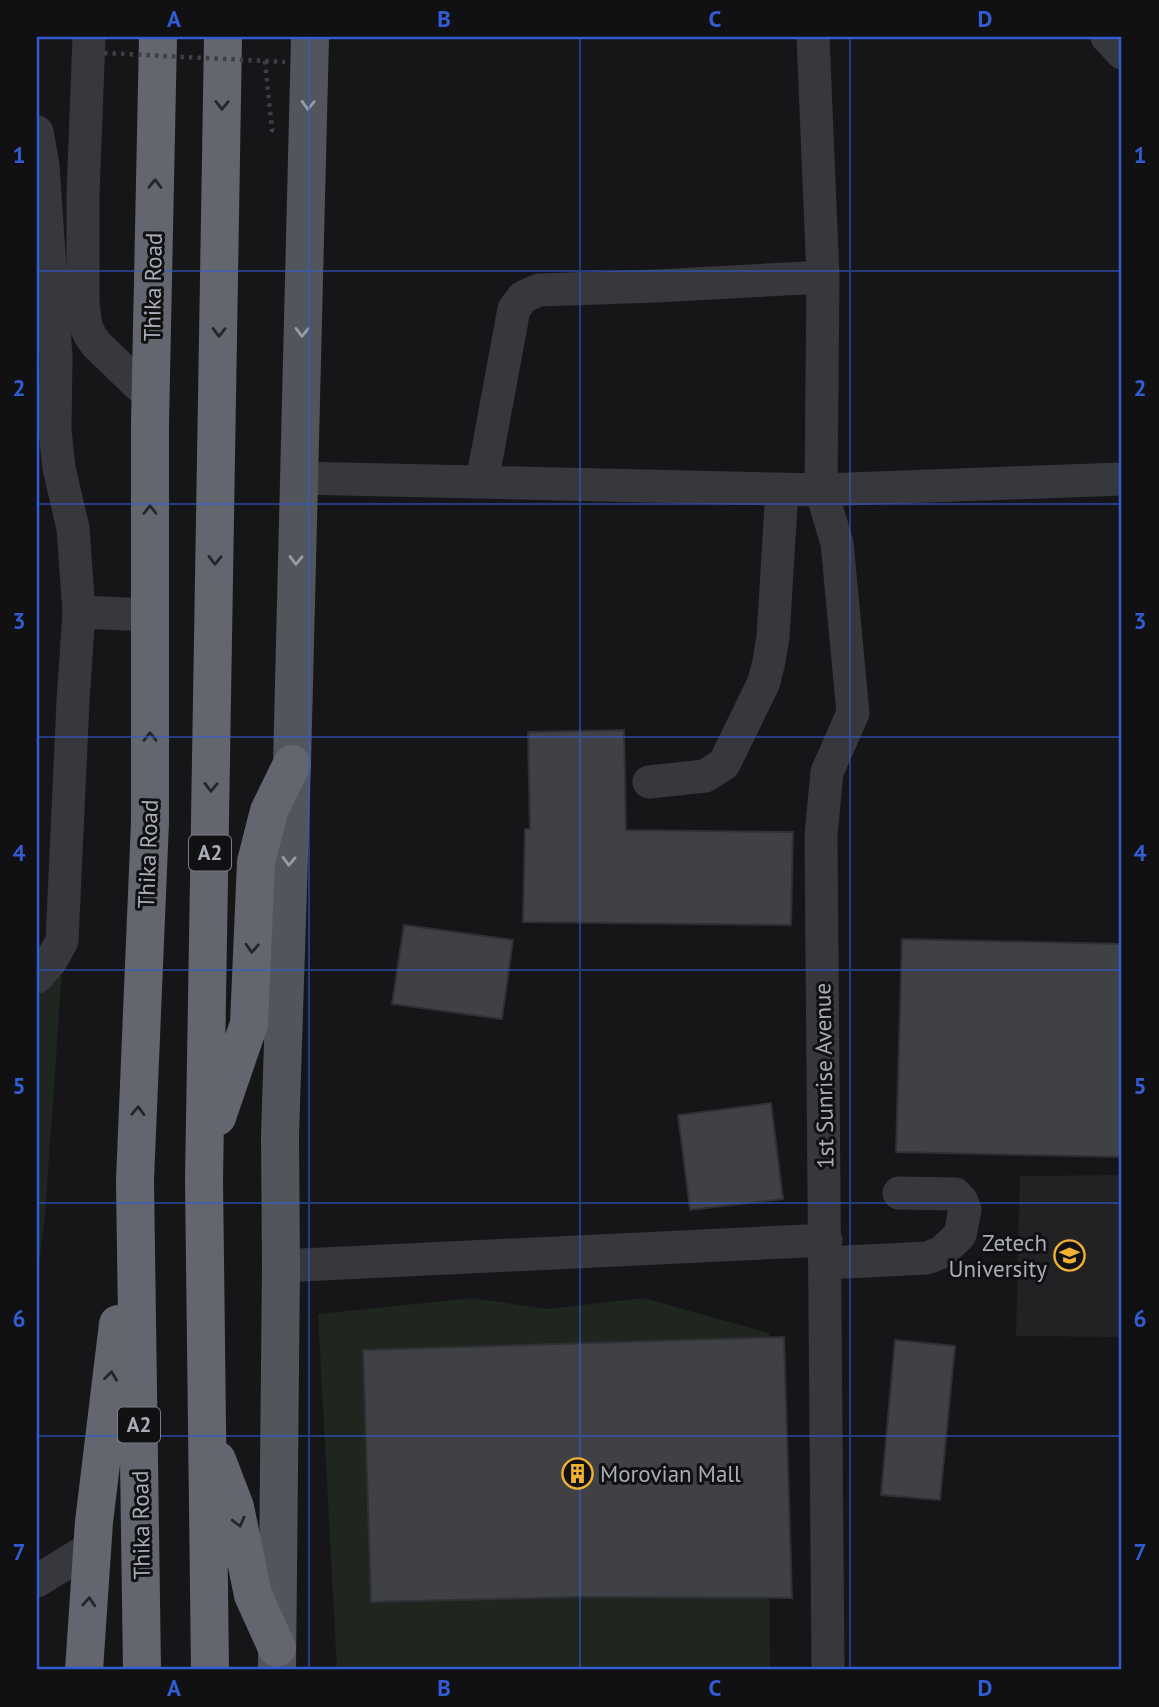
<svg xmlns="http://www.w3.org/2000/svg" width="1159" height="1707" font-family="'PT Sans',sans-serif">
<rect width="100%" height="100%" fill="#161618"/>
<path fill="#222225" d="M1122 1175V1337L1016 1336 1020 1176Z"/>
<path fill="#1e261f" d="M37 943 63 957 45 1215 37 1279Z
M473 1298 548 1309 643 1298 769 1333 770 1670H337L318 1314Z"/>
<path fill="#404145" stroke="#303034" stroke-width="2" d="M624 730 626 830 793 832 791 925 523 922 525 829H530L528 732Z
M404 925 513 940 502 1019 392 1004Z
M902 939 1122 944V1157L896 1152Z
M771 1103 783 1199 690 1210 678 1115Z
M784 1337 792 1598 580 1597 371 1602 363 1350Z
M895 1340 955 1346 940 1500 881 1495Z"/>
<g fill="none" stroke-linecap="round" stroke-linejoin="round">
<path stroke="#3d3f44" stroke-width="4.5" stroke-dasharray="3.5 5" stroke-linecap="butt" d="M265 61 272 130 274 131"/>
<path stroke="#37383d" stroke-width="33" d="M89 37 83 194V302L86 327 91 337 97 345 150 396
M813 37 823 277 821 490 837 543 853 713 827 772 821 835 828 1670
M1107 37 1122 53
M37 132 43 165 56 357 55 430 59 468 73 528 79 612 73 701 62 941 51 961 37 977
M298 478 821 490 1122 479
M482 482 514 309 523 297 539 290 656 286 823 277
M79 612 149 615
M649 782 705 776 724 764 764 682 769 661 773 637 782 489
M826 1263 927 1258 942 1252 960 1235 965 1210 961 1200 955 1194 899 1193
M281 1266 826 1240
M37 1581 92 1547"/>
<path stroke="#53555c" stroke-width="38" d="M277 1670 281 1266 280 1136 292 764 310 37"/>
<path stroke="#63666e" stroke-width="38" d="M217 1117 249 1024 256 862 269 811 292 764
M217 1460 235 1507 253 1595 277 1648
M84 1670 94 1522 118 1324
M142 1670 135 1180 150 822V424L158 37
M210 1670 204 1180 223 37"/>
<path stroke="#3d3f44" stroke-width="4.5" stroke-dasharray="3.5 5" stroke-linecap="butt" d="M104 53 285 62"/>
</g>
<defs><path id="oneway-chevron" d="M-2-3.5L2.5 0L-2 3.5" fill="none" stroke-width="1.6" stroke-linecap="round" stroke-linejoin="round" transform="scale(1.75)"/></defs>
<g stroke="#26262a">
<use href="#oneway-chevron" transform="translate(222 105) rotate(91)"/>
<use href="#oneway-chevron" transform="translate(155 184) rotate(-89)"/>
<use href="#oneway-chevron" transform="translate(219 332) rotate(91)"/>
<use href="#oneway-chevron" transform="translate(150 510) rotate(-90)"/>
<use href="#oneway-chevron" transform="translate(215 560) rotate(91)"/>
<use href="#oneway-chevron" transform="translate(150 737) rotate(-90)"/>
<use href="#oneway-chevron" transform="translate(211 787) rotate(91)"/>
<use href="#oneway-chevron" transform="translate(252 948) rotate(93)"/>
<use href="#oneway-chevron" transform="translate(138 1111) rotate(-88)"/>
<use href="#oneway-chevron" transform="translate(111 1376) rotate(-83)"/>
<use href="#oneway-chevron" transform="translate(239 1522) rotate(76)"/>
<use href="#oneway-chevron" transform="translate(89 1602) rotate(-86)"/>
</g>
<g stroke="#979ba6">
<use href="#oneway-chevron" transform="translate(308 105) rotate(92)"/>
<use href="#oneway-chevron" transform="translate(302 332) rotate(91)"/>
<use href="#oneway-chevron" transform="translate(296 560) rotate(91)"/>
<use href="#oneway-chevron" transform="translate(289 861) rotate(92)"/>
</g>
<path fill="none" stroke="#325cd3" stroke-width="2" stroke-opacity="0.55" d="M309 37V1670M580 37V1670M850 37V1670M37 271H1122M37 504H1122M37 737H1122M37 970H1122M37 1203H1122M37 1436H1122"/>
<defs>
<symbol id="school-ring" viewBox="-11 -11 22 22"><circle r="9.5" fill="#111113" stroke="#f2b134" stroke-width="1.5"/><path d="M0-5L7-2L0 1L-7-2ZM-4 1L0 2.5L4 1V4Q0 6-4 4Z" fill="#f2b134"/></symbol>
<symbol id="building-ring" viewBox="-11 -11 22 22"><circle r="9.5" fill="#111113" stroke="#f2b134" stroke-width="1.5"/><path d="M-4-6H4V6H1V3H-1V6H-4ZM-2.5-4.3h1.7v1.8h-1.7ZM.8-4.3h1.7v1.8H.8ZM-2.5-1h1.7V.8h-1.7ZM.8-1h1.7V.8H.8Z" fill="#f2b134"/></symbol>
</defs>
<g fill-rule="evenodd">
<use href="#school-ring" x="1052" y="1238" width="35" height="35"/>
<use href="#building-ring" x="560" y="1456" width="35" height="35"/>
</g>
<g text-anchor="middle" stroke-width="6" stroke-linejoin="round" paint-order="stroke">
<g fill="#111113" stroke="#7b7e86" stroke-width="2">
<rect x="189" y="835.5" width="42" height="35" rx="5"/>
<rect x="118" y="1407.5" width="42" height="35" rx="5"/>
</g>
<g font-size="21" font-weight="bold" fill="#a8adb8">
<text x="210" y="860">A2</text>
<text x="139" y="1432">A2</text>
</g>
<g font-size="23" fill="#a8adb8" stroke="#111113">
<text transform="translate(153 287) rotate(-89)" y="8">Thika Road</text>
<text transform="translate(148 854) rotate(-88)" y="8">Thika Road</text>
<text transform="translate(824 1076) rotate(-91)" y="8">1st Sunrise Avenue</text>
<text transform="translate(141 1525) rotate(-91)" y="8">Thika Road</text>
</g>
<g font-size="23" fill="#a8adb8" stroke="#111113" text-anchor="end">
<text x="1047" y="1251">Zetech<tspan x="1047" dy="26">University</tspan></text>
<text x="600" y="1482" text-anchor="start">Morovian Mall</text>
</g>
</g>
<rect width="1159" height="1707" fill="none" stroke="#111113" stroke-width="77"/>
<rect x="38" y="38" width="1082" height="1630" fill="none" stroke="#325cd3" stroke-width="2.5"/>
<g font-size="23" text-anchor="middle" font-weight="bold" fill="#325cd3">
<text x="174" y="27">A</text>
<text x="444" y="27">B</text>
<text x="715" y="27">C</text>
<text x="985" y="27">D</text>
<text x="19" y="163">1</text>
<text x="1140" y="163">1</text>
<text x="19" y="396">2</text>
<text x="1140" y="396">2</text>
<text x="19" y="629">3</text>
<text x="1140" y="629">3</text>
<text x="19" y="861">4</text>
<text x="1140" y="861">4</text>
<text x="19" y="1094">5</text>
<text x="1140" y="1094">5</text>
<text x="19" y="1327">6</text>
<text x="1140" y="1327">6</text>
<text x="19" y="1560">7</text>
<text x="1140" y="1560">7</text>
<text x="174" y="1696">A</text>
<text x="444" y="1696">B</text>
<text x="715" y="1696">C</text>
<text x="985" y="1696">D</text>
</g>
</svg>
